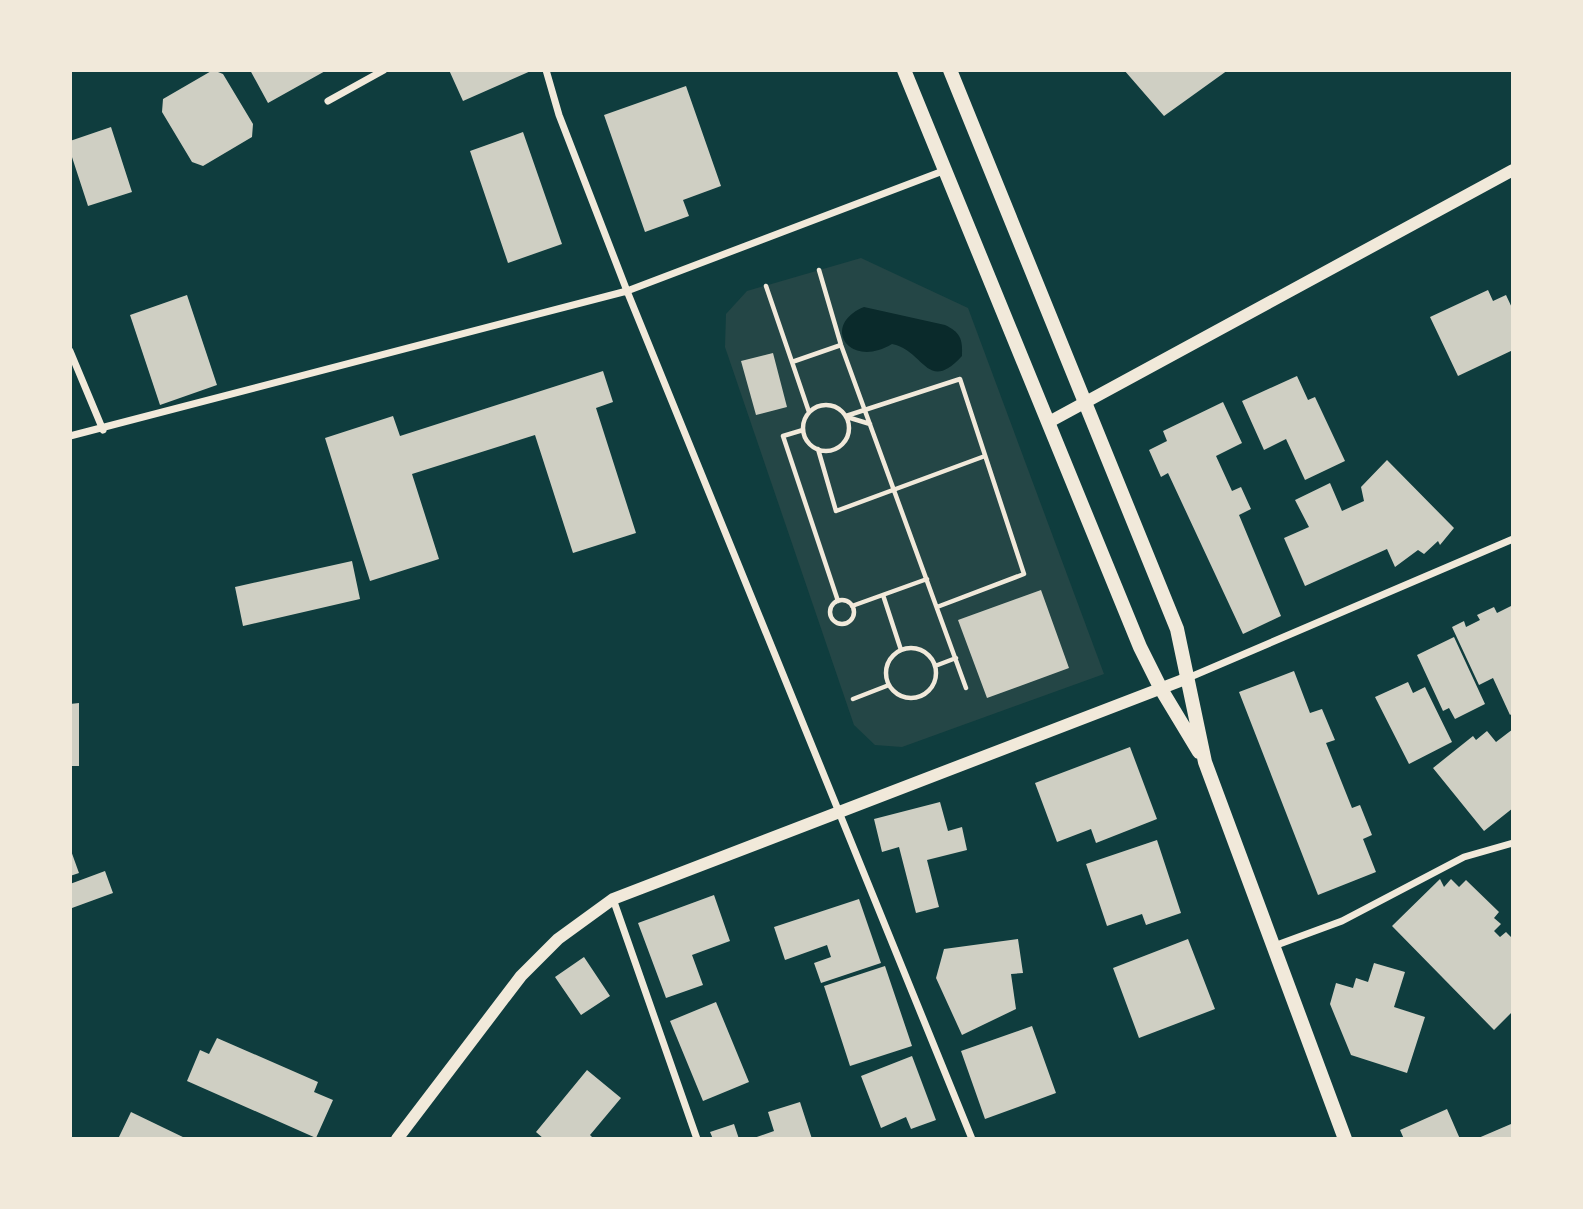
<svg xmlns="http://www.w3.org/2000/svg" width="1583" height="1209" font-family="Raleway,sans-serif">
<rect width="100%" height="100%" fill="#0f3d3e"/>
<path fill="#244646" d="M861 258 968 308 1104 674 902 747 875 745 854 725 725 347 726 314 747 291Z"/>
<path fill="#0a2a2b" d="M864 307 945 325C960 332 963 339 962 356 927 394 925 351 892 344 849 370 820 325 864 307Z"/>
<path fill="#cfcfc3" d="M213 70 223 74 253 124 252 137 203 166 192 162 162 112 163 99Z
M250 70H327L268 103Z
M449 70H533L463 101Z
M1124 70H1228L1164 116Z
M686 86 721 186 683 200 689 216 645 232 604 115Z
M111 127 132 192 88 206 70 151V141Z
M523 132 562 244 508 263 470 151Z
M1488 290 1493 301 1506 295 1513 310V350L1458 376 1430 317Z
M187 295 217 385 160 405 130 315Z
M773 353 787 407 756 415 741 361Z
M603 371 613 402 596 408 636 533 573 553 535 435 412 474 439 559 370 581 325 438 393 416 400 436Z
M1297 376 1308 400 1315 397 1345 461 1305 480 1286 439 1264 450 1242 401Z
M1223 402 1242 443 1216 456 1232 491 1241 487 1251 509 1239 515 1281 616 1243 634 1168 473 1161 477 1149 450 1167 441 1163 431Z
M1387 460 1454 528 1440 545 1438 541 1424 554 1418 550 1395 567 1387 549 1305 586 1284 538 1309 527 1295 500 1330 483 1342 511 1364 501 1361 487Z
M352 561 360 599 243 626 235 587Z
M1041 590 1069 668 987 698 958 620Z
M1513 605V713L1510 715 1493 678 1479 685 1452 627 1464 621 1466 627 1480 620 1477 615 1494 607 1497 613Z
M1454 637 1485 704 1455 719 1449 708 1443 711 1417 655Z
M1294 671 1310 713 1322 709 1335 740 1326 743 1352 808 1360 805 1372 835 1363 839 1376 872 1318 895 1239 692Z
M1408 682 1413 693 1425 687 1452 742 1409 764 1375 697Z
M79 703V766H70V704Z
M1513 729V808L1484 831 1433 768 1473 736 1476 740 1487 731 1496 742Z
M1130 747 1157 819 1096 843 1091 829 1057 842 1035 783Z
M940 802 948 831 962 827 967 850 927 860 939 907 916 913 899 847 882 852 874 819Z
M1157 840 1181 913 1146 925 1142 914 1107 926 1086 864Z
M70 848 79 873 70 876Z
M105 871 113 893 72 908 70 884Z
M1440 879 1444 887 1451 879 1459 887 1466 880 1499 912 1494 918 1501 924 1494 931 1500 937 1506 932 1513 939V1011L1494 1030 1392 926Z
M714 895 730 941 692 955 703 985 666 998 638 923Z
M859 899 881 963 821 983 814 963 831 957 827 945 785 960 774 927Z
M1018 939 1023 973 1011 974 1016 1009 962 1035 936 978 944 949Z
M1188 939 1215 1009 1139 1038 1113 968Z
M584 957 610 996 581 1015 555 977Z
M1374 963 1405 972 1394 1007 1425 1017 1407 1073 1351 1055 1330 1004 1336 983 1353 988 1356 978 1368 982Z
M885 966 912 1046 850 1066 824 986Z
M716 1002 749 1082 703 1101 670 1021Z
M1032 1026 1056 1093 985 1119 961 1051Z
M217 1038 318 1082 314 1092 333 1100 316 1138 187 1081 200 1050 209 1054Z
M912 1056 936 1120 911 1129 906 1117 881 1128 861 1076Z
M587 1070 621 1098 590 1135 594 1139H544L536 1132Z
M800 1102 812 1139H751L774 1131 768 1112Z
M1447 1109 1460 1139H1404L1400 1130Z
M131 1112 187 1139H118Z
M734 1124 739 1139H713L710 1132Z
M1511 1124 1513 1139H1476Z"/>
<g fill="none" stroke-linecap="round" stroke-linejoin="round">
<path stroke="#f1e9da" stroke-width="4.5" d="M819 270 841 345 966 688
M766 286 792 362 841 345
M792 362 809 412
M803 428a23 23 0 1 1 46 0a23 23 0 1 1-46 0Z
M846 416 960 379 1024 574 937 607
M847 417 870 424
M803 430 783 436 838 601
M818 449 836 511 985 456
M883 595 901 650
M830 612a12 12 0 1 1 24 0a12 12 0 1 1-24 0Z
M852 606 927 579
M886 673a25 25 0 1 1 50 0a25 25 0 1 1-50 0Z
M935 666 956 658
M853 699 889 685"/>
<path stroke="#f1e9da" stroke-width="7" d="M546 70 559 115 627 291 972 1139
M328 101 384 70
M70 351 103 430
M70 436 627 291 943 171
M1188 678 1513 539
M613 899 697 1139
M1274 946 1342 921 1464 857 1513 843"/>
<path stroke="#f1e9da" stroke-width="12" d="M1049 422 1513 170
M397 1139 521 976 558 939 613 899 1188 678"/>
<path stroke="#f1e9da" stroke-width="14" d="M904 70 1140 647 1161 689 1199 752
M950 70 1177 629 1205 762 1345 1139"/>
</g>
<rect width="1583" height="1209" fill="none" stroke="#f1e9da" stroke-width="144"/>
</svg>
